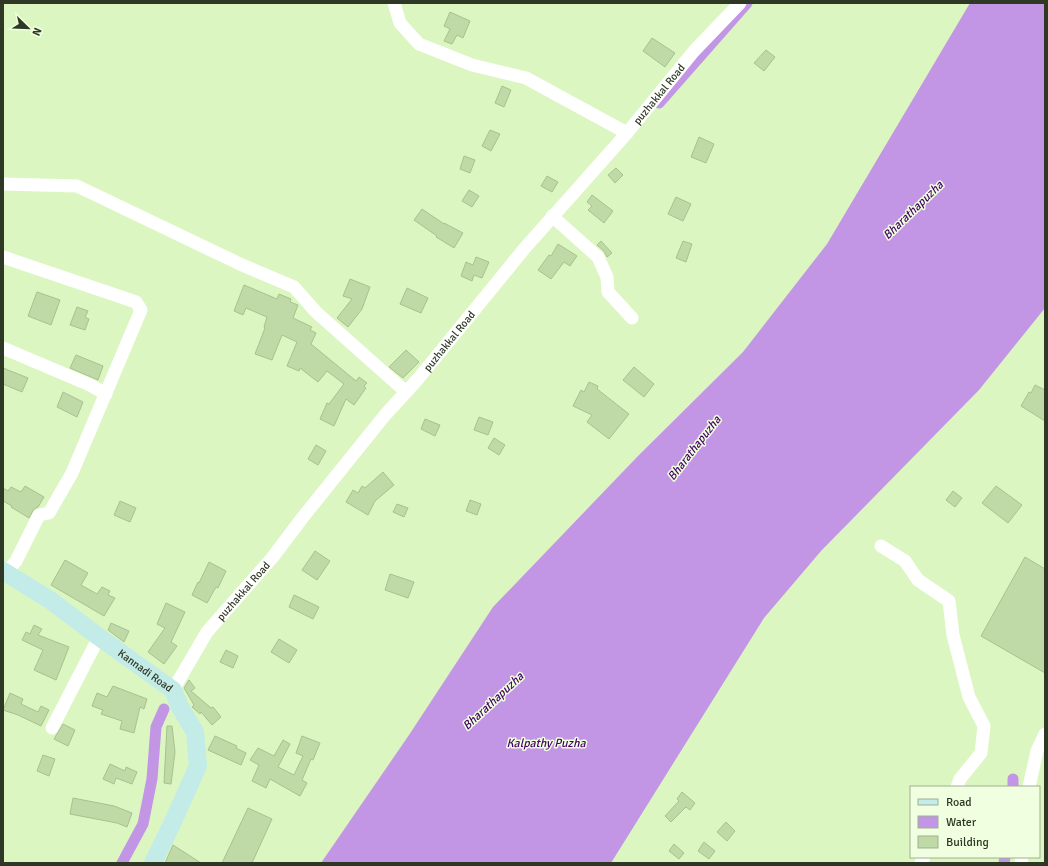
<svg xmlns="http://www.w3.org/2000/svg" width="1048" height="866" font-family="Signika,sans-serif">
<rect width="100%" height="100%" fill="#dbf6c1"/>
<path fill="#c296e4" d="M970 3H1045V308L979 390 821 551 764 618 611 863H321L409 735 493 607 639 455 743 352 827 244Z"/>
<g fill="none" stroke-linecap="round" stroke-linejoin="round">
<path stroke="#c296e4" stroke-width="11" d="M659 103 747 3
M1013 779V787
M122 863 143 824 152 779 156 727 164 709
M1004 863 1005 857"/>
</g>
<path fill="#c0daa7" stroke="#a8c18e" d="M450 12 470 21 463 38 457 35 452 44 444 41 450 29 444 26Z
M652 38 675 53 665 67 643 51Z
M766 50 775 57 764 71 754 63Z
M502 86 511 90 504 107 495 103Z
M490 130 500 134 491 151 482 146Z
M699 137 714 144 706 163 691 157Z
M464 156 475 160 470 173 460 169Z
M616 168 623 175 615 183 608 175Z
M547 176 558 182 552 192 541 186Z
M469 190 479 196 472 207 462 201Z
M592 195 613 211 604 223 588 210 592 206 587 202Z
M676 197 691 204 683 221 668 214Z
M422 209 444 224V223L463 233 454 248 436 237 437 236 414 220Z
M601 241 612 253 607 257 604 251 597 245Z
M683 241 692 244 686 262 676 258Z
M558 244 577 256 570 266 564 262 551 279 538 270 549 255 551 256Z
M476 257 489 262 482 278 474 275 472 281 461 276 466 262 473 265Z
M350 279 370 287 362 309 348 327 337 318 352 299 343 296Z
M244 285 277 299 279 294 291 299 290 302 298 305 293 318 312 327 310 330 316 333 311 344 356 381 359 377 367 383 364 386 366 388 354 405 346 399 334 426 320 419 327 403 329 404 344 384 327 371 318 382 300 368 299 371 287 366 297 342 282 335 272 360 255 354 265 328 264 327 267 317 246 308 243 315 234 311Z
M407 288 428 298 421 313 400 304Z
M37 292 60 300 51 325 28 316Z
M77 307 88 311 85 317 89 319 85 330 70 325Z
M406 350 419 362 403 378 389 367Z
M76 355 103 366 98 380 70 368Z
M634 367 654 384 644 397 623 380Z
M3 368 28 378 22 392 3 384Z
M589 382 598 386 597 389 629 414 609 439 587 422 592 415 573 406 581 390 584 392Z
M1035 385 1045 390V421L1021 406 1029 392 1031 393Z
M63 392 83 402 77 417 57 407Z
M479 417 493 422 488 435 474 430Z
M425 419 440 425 435 436 421 429Z
M494 438 505 445 499 455 488 448Z
M316 445 326 451 318 465 308 459Z
M383 472 394 485 375 501 368 515 346 502 353 490 358 493 362 486 365 488Z
M25 486 44 497 38 507 34 509 29 518 11 507 12 506 3 501V488L8 491 11 487 21 492Z
M996 486 1022 505 1008 523 982 503Z
M953 491 962 498 955 507 946 500Z
M470 500 481 504 477 515 466 511Z
M120 501 136 508 130 522 114 515Z
M397 504 408 508 404 517 393 512Z
M315 551 330 561 317 580 302 570Z
M1025 557 1045 569V673L981 636Z
M65 560 88 573 81 585 97 594 102 587 110 591 108 595 115 598 104 616 51 585Z
M209 562 226 571 218 588 216 587 207 603 192 595 198 582 199 583Z
M390 574 414 582 408 598 385 590Z
M294 595 319 607 313 619 289 607Z
M166 603 185 612 171 642 177 646 164 664 148 652 165 628 157 624Z
M111 623 129 631 124 642 108 630Z
M34 625 42 629 38 635 69 647 56 680 34 670 43 650 22 640 26 632 30 634Z
M279 639 297 650 289 663 271 652Z
M226 650 238 656 233 668 220 662Z
M189 680 195 688 191 691 211 708 213 707 221 717 212 725 201 712 200 714 192 707 194 705 184 688Z
M113 686 147 699 144 709 140 707 134 733 120 729 122 721 101 714 103 710 92 706 97 693 107 697Z
M10 693 23 699 21 704 38 712 41 706 49 710 41 726 18 715 3 710Z
M63 724 75 730 68 746 54 739Z
M167 726H172L175 752 171 784 164 783Z
M215 736 237 746 236 748 246 753 241 765 208 750Z
M302 736 320 743 313 760 311 759 302 780 307 783 300 796 270 779 266 788 252 781 259 765 250 760 258 748 274 756 283 740 290 744 278 767 294 775 303 756 296 753Z
M43 755 55 759 49 776 37 771Z
M110 764 125 771 126 767 137 772 132 784 116 778 114 784 103 779Z
M682 792 695 803 690 810 686 807 671 822 665 816 679 801 677 799Z
M73 798 114 806 132 813 127 827 117 823 70 814Z
M248 808 272 819 252 863H222Z
M726 822 735 831 727 841 717 832Z
M704 842 715 851 709 859 698 851Z
M674 844 684 853 679 859 669 851Z
M173 845 201 863H165Z"/>
<g fill="none" stroke-linecap="round" stroke-linejoin="round">
<g stroke="#fff" stroke-width="13">
<path d="M394 3 400 23 419 44 472 65 526 78 627 133"/>
<path d="M3 184 77 186 240 264 294 287 316 312 406 392"/>
<path d="M552 216 598 257 607 277 608 292 632 318"/>
<path d="M3 257 136 302 141 310 72 473 49 513 39 515 16 561 6 573"/>
<path d="M3 348 90 385 106 394"/>
<path d="M881 546 905 561 918 580 949 601 953 635 969 697 984 726 981 753 960 779 957 787"/>
<path id="s1" d="M173 690 207 632 272 558 303 517 385 415 418 379 524 249 627 133 694 51 740 3"/>
<path d="M52 728 99 637"/>
<path d="M1029 787 1037 751 1045 734"/>
<path d="M921 863 924 857"/>
<path d="M1021 863 1022 857"/>
</g>
<path stroke="#c3ece9" stroke-width="18" id="s2" d="M3 571 50 600 99 637 173 690 180 707 195 732 198 766 171 826 153 863"/>
</g>
<g text-anchor="middle" stroke-width="3" stroke-linejoin="round" paint-order="stroke">
<g font-size="11" fill="#2e3824" stroke="#efffdf">
<text dy="4" stroke="none"><textPath href="#s1" startOffset="770">puzhakkal Road</textPath></text>
<text dy="4" stroke="none"><textPath href="#s1" startOffset="446">puzhakkal Road</textPath></text>
<text dy="4" stroke="none"><textPath href="#s1" startOffset="122">puzhakkal Road</textPath></text>
<text dy="4" stroke="none"><textPath href="#s2" startOffset="174">Kannadi Road</textPath></text>
</g>
<g font-size="12" font-style="italic" fill="#440364" stroke="#efffdf">
<text transform="translate(913 210) rotate(-44)" y="4">Bharathapuzha</text>
<text transform="translate(694 448) rotate(-52)" y="4">Bharathapuzha</text>
<text transform="translate(493 701) rotate(-43)" y="4">Bharathapuzha</text>
<text x="546" y="747">Kalpathy Puzha</text>
</g>
</g>
<rect width="1048" height="866" fill="none" stroke="#2e3824" stroke-width="8"/>
<rect x="910" y="786" width="130" height="72" fill="#efffdf" stroke="#a2af94"/>
<rect x="918" y="799" width="20" height="6" fill="#c3ece9" stroke="#a2af94"/>
<text x="946" y="806" font-size="12" fill="#2e3824">Road</text>
<rect x="918" y="816" width="20" height="12" fill="#c296e4" stroke="#a2af94"/>
<text x="946" y="826" font-size="12" fill="#2e3824">Water</text>
<rect x="918" y="836" width="20" height="12" fill="#c0daa7" stroke="#a2af94"/>
<text x="946" y="846" font-size="12" fill="#2e3824">Building</text>
<g transform="translate(28 28) rotate(113)" stroke="#efffdf" stroke-width="3" paint-order="stroke">
<path d="M0-3L7 15L0 10L-7 15Z" fill="#2e3824"/>
<text y="-6" font-size="11" font-weight="bold" text-anchor="middle" fill="#2e3824">N</text>
</g>
</svg>
